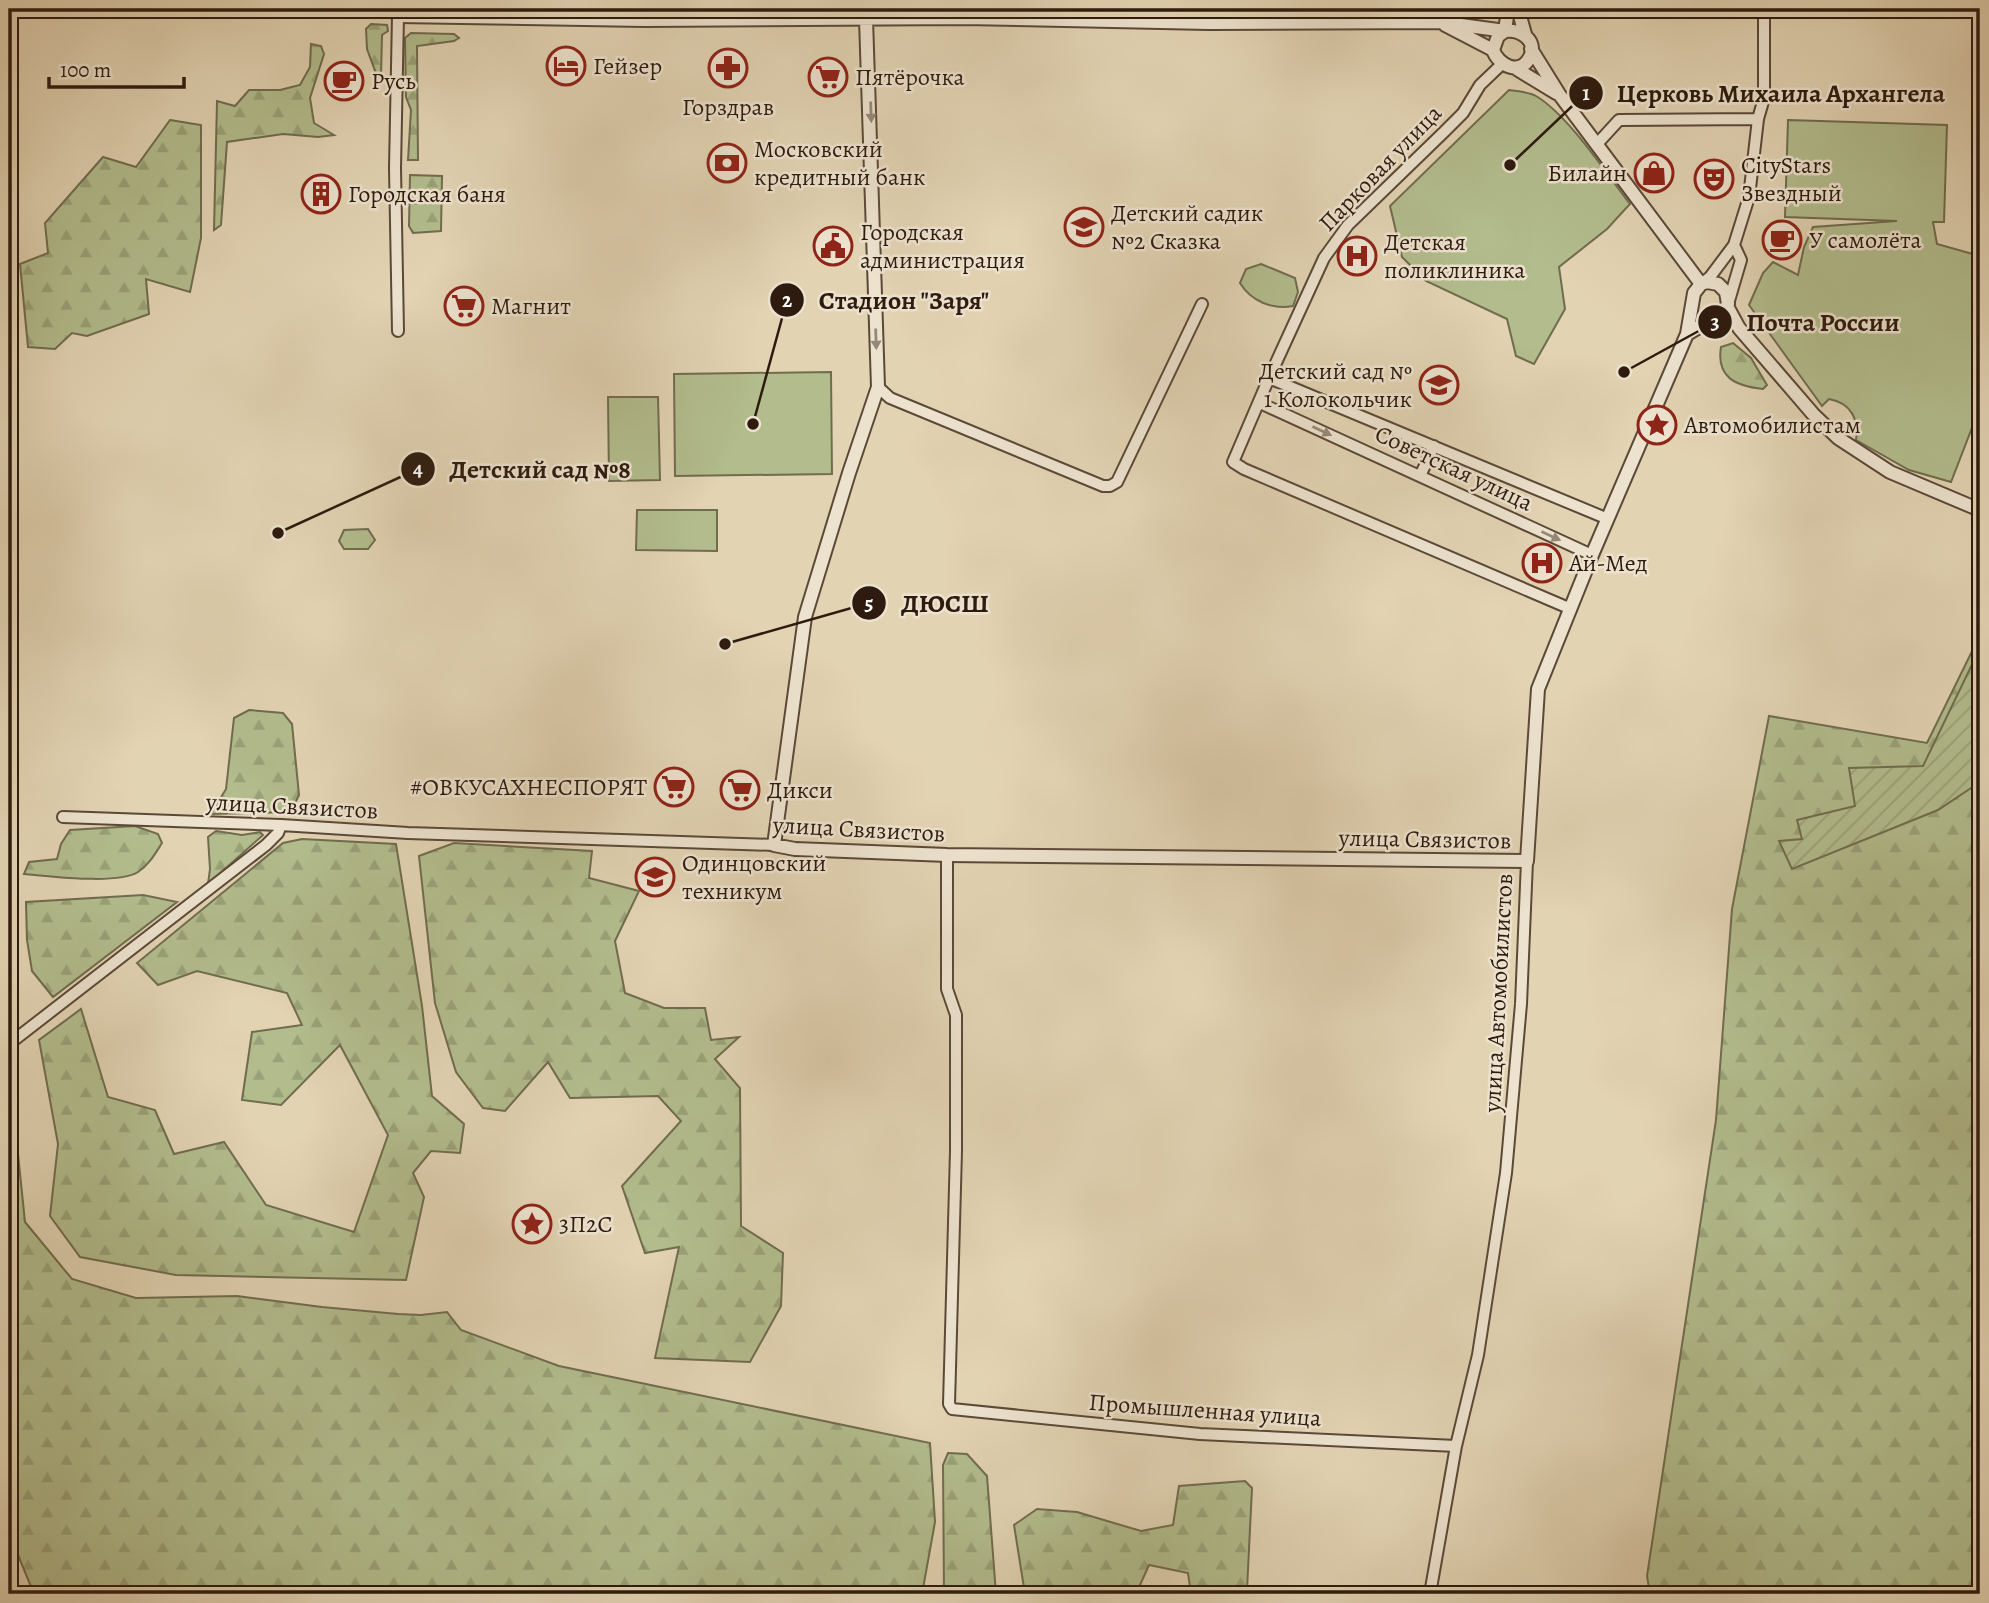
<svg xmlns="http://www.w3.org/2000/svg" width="1989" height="1603" font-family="Alegreya,serif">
<defs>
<pattern id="forest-firs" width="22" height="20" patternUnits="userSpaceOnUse" patternTransform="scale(1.75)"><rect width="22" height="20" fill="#b2bc8d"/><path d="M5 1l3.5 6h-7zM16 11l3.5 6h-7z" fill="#99a178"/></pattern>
<pattern id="garden-furrows" width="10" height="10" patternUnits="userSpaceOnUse" patternTransform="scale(1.75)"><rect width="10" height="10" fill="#b2bc8d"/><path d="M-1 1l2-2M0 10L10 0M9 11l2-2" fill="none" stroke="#99a178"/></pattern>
</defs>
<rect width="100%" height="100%" fill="#e2d3b3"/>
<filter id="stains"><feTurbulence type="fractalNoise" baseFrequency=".00286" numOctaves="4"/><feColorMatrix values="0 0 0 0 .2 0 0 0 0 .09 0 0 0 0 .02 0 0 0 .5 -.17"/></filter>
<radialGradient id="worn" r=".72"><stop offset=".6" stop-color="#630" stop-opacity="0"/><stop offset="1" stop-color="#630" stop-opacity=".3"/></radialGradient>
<path fill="url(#forest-firs)" stroke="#706c4e" stroke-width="2" d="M371 24 387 25 388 31 382 35 381 76H377L367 49 366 29Z
M411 33 454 34 459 38 454 41 417 46 418 160H408L411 110 406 97 405 38Z
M311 44 321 46 324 54 310 98 314 123 334 135 318 137 283 134 227 142 221 225 214 230 217 101 235 106 249 90H280L300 85 310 67Z
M170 120 201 125V238L190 292 146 279 149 314 87 336 72 333 55 349 28 347 20 264 48 253 45 223 103 157 136 167Z
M410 175 442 176 441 231 413 233 409 226Z
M1733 343 1751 358 1767 385 1763 389C1735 386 1716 377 1721 347Z
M1980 635V1594H1650L1647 1576 1716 1120 1732 909 1769 716 1927 743Z
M249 710 283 713 292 724 299 795 291 812 211 814 226 789 234 718Z
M135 826 158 834 162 843C155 854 149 865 138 872 118 885 49 876 24 874L29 862 57 859 61 844 70 830Z
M216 831 242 835 260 832 263 835 208 884 210 869 208 837Z
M302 839 396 844 422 1006 432 1096 464 1124 460 1153 431 1151 413 1173 424 1197 406 1280 176 1275 80 1257 50 1216 58 1144 39 1040 81 1009 108 1097 155 1110 174 1154 224 1142 266 1205 354 1232 388 1135 340 1045 281 1105 242 1100 252 1032 302 1025 287 993 197 971 158 985 137 963 283 843Z
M454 843 592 851 589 878 639 891 615 941 625 993 664 1008H705L711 1040 739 1037 715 1059 740 1088 741 1226 783 1253 781 1306 750 1362 655 1358 679 1247 645 1253 622 1186 681 1121 658 1096 570 1098 548 1062 505 1111 483 1108 456 1072 435 1003 419 856Z
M143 895 177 902 53 997 32 971 27 940 26 902Z
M9 1066 25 1222 72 1279 136 1298 237 1296 322 1307 398 1314 421 1315 447 1312 461 1330 559 1366 930 1443 935 1522 922 1594H34L9 1533V1512L13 1485 9 1482Z
M948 1453 967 1454 987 1476 996 1594H944L943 1465Z
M1245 1481 1252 1488 1247 1590 1375 1594H1191L1188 1573 1149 1565 1136 1594H1025L1014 1525 1037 1509 1077 1512 1141 1531 1173 1525 1179 1486Z"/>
<path fill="#b2bc8d" stroke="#706c4e" stroke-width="2" d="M1509 90C1518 91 1529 92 1536 96 1568 115 1607 174 1630 204L1607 229 1559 267 1565 309 1534 364 1516 356 1507 319 1426 281 1402 257 1390 206Z
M1788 120 1947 125 1944 222H1933L1937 244 1980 256V407L1951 482 1909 470 1856 440C1859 419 1851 403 1829 399L1822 406 1749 305 1763 273 1773 262 1798 275 1804 247 1813 227 1897 221 1785 217Z
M1261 264 1295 278 1298 292 1293 306C1272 310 1251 301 1240 283L1246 269Z
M831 372 832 474 675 476 674 374Z
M608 397H658L660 480 609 481Z
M637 510H717V551L636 550Z
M368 529 375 540 368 549H344L339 541 344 530Z"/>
<path fill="url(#garden-furrows)" stroke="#706c4e" stroke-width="2" d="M1980 648V782L1938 810 1792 869 1779 841 1802 839 1797 820 1855 806 1849 768 1923 766Z"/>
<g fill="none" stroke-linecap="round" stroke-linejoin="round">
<defs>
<path id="minor" d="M1232 9V23
M1502 64 1480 85 1463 113 1444 132 1348 225 1324 258 1269 378 1233 462 1244 469 1571 609
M1597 144 1619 120 1758 119
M1701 284 1710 277 1734 245 1749 197 1758 119 1764 98V9
M1728 304 1741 260 1734 245
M398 331 395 168 398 16
M1269 378 1608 519
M878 387 890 398 1103 486H1110L1117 482 1202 304
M1260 403 1592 555
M1420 476 1434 446
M63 817 281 825 408 833 774 845
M947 855V989L956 1015V1151L949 1404 952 1409 1200 1434 1456 1446
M9 1044 266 845 278 833 281 825
M1430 1594 1456 1446 1478 1355 1506 1173 1521 1004 1527 861"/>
<path id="tertiary" d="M398 9V16L645 20 965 18 1209 23 1439 22 1505 31C1520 29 1538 40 1530 57 1520 77 1498 65 1493 50L1498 36 1505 31
M1518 9 1525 34
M866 19 878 387 849 473 805 617 774 845 795 849 947 855 1527 861 1538 689 1592 555 1687 334 1694 293 1701 284 1707 282 1718 284 1726 292 1728 304 1725 309 1721 314 1687 334
M1445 25 1493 50
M1505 31 1508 9
M1531 49 1559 94 1701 284
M1515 68 1556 93
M1727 306 1739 328 1813 414 1838 438 1890 472 1980 510"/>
</defs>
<use href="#minor" stroke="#5b4938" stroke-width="14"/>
<use href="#tertiary" stroke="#5b4938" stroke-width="16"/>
<use href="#minor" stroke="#ece2ce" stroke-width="10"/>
<use href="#tertiary" stroke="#ece2ce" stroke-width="12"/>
</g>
<defs><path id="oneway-solid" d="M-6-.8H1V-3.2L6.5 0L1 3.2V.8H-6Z" transform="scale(1.75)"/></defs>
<g fill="#968878">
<use href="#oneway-solid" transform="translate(871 112) rotate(88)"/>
<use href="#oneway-solid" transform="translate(876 339) rotate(88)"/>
<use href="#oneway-solid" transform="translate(1322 431) rotate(25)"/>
<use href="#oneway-solid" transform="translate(1551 536) rotate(25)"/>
</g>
<defs>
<symbol id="hotel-ring" viewBox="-11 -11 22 22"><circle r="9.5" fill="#ece2ce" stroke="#8f2418" stroke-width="1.5"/><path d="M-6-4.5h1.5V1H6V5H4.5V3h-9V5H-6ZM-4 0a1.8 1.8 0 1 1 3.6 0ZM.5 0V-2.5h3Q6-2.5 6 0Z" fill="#8f2418"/></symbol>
<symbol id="pharmacy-ring" viewBox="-11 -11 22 22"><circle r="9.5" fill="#ece2ce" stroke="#8f2418" stroke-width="1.5"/><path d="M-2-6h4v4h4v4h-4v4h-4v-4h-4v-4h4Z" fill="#8f2418"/></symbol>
<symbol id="supermarket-ring" viewBox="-11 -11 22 22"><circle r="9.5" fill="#ece2ce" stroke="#8f2418" stroke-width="1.5"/><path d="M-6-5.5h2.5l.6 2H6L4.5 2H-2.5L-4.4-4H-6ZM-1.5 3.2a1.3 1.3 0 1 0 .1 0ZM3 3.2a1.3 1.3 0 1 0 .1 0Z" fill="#8f2418"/></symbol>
<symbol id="cafe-ring" viewBox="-11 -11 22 22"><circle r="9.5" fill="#ece2ce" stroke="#8f2418" stroke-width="1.5"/><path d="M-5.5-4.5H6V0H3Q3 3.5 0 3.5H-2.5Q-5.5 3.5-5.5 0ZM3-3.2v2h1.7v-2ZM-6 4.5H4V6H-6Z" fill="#8f2418"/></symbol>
<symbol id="bank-ring" viewBox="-11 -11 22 22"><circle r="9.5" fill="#ece2ce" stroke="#8f2418" stroke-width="1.5"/><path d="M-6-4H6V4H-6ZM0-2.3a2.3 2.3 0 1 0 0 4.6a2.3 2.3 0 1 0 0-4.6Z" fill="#8f2418"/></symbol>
<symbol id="shop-ring" viewBox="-11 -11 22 22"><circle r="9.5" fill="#ece2ce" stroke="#8f2418" stroke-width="1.5"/><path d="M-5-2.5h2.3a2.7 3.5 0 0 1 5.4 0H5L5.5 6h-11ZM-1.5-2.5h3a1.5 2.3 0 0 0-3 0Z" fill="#8f2418"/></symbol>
<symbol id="theatre-ring" viewBox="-11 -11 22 22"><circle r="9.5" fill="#ece2ce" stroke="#8f2418" stroke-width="1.5"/><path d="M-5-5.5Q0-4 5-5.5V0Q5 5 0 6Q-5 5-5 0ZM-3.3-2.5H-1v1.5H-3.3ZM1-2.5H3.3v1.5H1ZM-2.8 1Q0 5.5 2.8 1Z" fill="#8f2418"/></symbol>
<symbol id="building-ring" viewBox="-11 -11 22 22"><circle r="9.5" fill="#ece2ce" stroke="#8f2418" stroke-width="1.5"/><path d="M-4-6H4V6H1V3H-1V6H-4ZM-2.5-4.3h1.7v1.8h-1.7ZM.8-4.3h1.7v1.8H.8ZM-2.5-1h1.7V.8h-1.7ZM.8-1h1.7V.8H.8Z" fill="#8f2418"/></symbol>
<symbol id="school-ring" viewBox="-11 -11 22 22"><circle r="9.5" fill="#ece2ce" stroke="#8f2418" stroke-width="1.5"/><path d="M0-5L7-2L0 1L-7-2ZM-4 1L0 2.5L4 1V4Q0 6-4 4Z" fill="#8f2418"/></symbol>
<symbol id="civic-ring" viewBox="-11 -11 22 22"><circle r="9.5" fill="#ece2ce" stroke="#8f2418" stroke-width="1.5"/><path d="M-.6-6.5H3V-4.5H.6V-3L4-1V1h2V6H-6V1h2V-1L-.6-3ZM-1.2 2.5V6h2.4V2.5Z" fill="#8f2418"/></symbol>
<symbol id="hospital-ring" viewBox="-11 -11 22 22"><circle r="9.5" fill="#ece2ce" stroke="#8f2418" stroke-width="1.5"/><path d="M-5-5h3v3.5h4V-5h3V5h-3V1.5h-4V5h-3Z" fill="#8f2418"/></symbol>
<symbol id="sight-ring" viewBox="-11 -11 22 22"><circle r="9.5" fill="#ece2ce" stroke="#8f2418" stroke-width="1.5"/><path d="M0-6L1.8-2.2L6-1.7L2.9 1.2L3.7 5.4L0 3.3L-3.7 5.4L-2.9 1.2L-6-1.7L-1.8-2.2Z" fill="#8f2418"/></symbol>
</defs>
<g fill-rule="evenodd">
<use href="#hotel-ring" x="544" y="44" width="44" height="44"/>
<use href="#pharmacy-ring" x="706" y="46" width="44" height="44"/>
<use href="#supermarket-ring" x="806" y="55" width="44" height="44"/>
<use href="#cafe-ring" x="322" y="59" width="44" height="44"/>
<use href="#bank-ring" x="705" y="141" width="44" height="44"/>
<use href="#shop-ring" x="1632" y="151" width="44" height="44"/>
<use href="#theatre-ring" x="1692" y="157" width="44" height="44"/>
<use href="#building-ring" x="299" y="172" width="44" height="44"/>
<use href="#school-ring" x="1062" y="205" width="44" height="44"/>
<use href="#cafe-ring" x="1760" y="218" width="44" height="44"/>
<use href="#civic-ring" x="811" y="224" width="44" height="44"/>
<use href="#hospital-ring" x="1335" y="234" width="44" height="44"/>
<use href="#supermarket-ring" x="442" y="284" width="44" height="44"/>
<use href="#school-ring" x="1417" y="363" width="44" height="44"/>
<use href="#sight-ring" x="1635" y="403" width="44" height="44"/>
<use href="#hospital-ring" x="1520" y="541" width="44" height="44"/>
<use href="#supermarket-ring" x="652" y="765" width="44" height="44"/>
<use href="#supermarket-ring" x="718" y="768" width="44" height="44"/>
<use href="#school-ring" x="633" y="855" width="44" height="44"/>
<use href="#sight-ring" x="510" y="1202" width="44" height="44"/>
</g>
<g text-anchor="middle" stroke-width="5" stroke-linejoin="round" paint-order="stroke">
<g font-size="24" fill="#2e1b0f" stroke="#ece2ce" text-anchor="start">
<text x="593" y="74">Гейзер</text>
<text x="855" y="85">Пятёрочка</text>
<text x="371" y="89">Русь</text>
<text x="728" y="115" text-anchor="middle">Горздрав</text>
<text x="754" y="157">Московский<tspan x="754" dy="28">кредитный банк</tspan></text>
<text x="1741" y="173">CityStars<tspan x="1741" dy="28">Звездный</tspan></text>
<text x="1627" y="181" text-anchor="end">Билайн</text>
<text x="348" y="202">Городская баня</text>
<text x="1111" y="221">Детский садик<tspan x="1111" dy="28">№2 Сказка</tspan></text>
<text x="860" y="240">Городская<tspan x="860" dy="28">администрация</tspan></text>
<text x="1809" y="248">У самолёта</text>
<text x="1384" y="250">Детская<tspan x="1384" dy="28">поликлиника</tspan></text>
<text x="491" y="314">Магнит</text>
<text x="1412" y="379" text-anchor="end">Детский сад №<tspan x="1412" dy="28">1 Колокольчик</tspan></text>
<text x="1684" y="433">Автомобилистам</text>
<text x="1569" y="571">Ай-Мед</text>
<text x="647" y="795" text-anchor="end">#ОВКУСАХНЕСПОРЯТ</text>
<text x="767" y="798">Дикси</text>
<text x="682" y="871">Одинцовский<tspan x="682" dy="28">техникум</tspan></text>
<text x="559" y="1232">3П2С</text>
</g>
<g font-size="24" fill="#2e1b0f" stroke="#ece2ce">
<text transform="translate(1380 168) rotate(-46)" y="8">Парковая улица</text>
<text transform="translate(1454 468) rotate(25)" y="8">Советская улица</text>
<text transform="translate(292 806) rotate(3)" y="8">улица Связистов</text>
<text transform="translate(859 829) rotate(3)" y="8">улица Связистов</text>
<text transform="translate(1425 839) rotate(1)" y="8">улица Связистов</text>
<text transform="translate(1498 993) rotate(-87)" y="8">улица Автомобилистов</text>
<text transform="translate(1205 1410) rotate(4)" y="8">Промышленная улица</text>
</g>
</g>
<path fill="none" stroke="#2e1b0f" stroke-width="2.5" d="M1510 165L1586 93M753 424L787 300M1624 372L1715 322M278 533L418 469M725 644L869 603"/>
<g fill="#2e1b0f" stroke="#ece2ce" stroke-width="2.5">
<circle cx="1510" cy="165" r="7"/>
<circle cx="753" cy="424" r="7"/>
<circle cx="1624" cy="372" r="7"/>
<circle cx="278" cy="533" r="7"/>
<circle cx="725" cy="644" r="7"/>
<circle cx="1586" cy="93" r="18"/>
<circle cx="787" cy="300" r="18"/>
<circle cx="1715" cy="322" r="18"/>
<circle cx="418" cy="469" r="18"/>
<circle cx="869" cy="603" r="18"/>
</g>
<g font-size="21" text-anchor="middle" font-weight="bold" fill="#fff">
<text x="1586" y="100">1</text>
<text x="787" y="307">2</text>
<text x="1715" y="329">3</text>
<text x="418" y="476">4</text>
<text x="869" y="610">5</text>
</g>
<g font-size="26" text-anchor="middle" font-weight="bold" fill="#2e1b0f" stroke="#ece2ce" stroke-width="5" stroke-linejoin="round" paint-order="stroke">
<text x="1781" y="102">Церковь Михаила Архангела</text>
<text x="904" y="309">Стадион "Заря"</text>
<text x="1823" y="331">Почта России</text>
<text x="540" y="478">Детский сад №8</text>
<text x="945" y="612">ДЮСШ</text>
</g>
<rect width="1989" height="1603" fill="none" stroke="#e2d3b3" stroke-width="35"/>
<rect x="10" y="10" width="1968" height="1582" fill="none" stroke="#2e1b0f" stroke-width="3.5"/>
<rect x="18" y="18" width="1954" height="1568" fill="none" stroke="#2e1b0f" stroke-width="2"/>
<path d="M49 77v10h135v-10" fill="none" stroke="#2e1b0f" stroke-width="3.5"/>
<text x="60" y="77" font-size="21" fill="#2e1b0f" stroke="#ece2ce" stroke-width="5" paint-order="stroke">100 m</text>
<rect width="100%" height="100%" filter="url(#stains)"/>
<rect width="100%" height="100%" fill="url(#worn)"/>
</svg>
